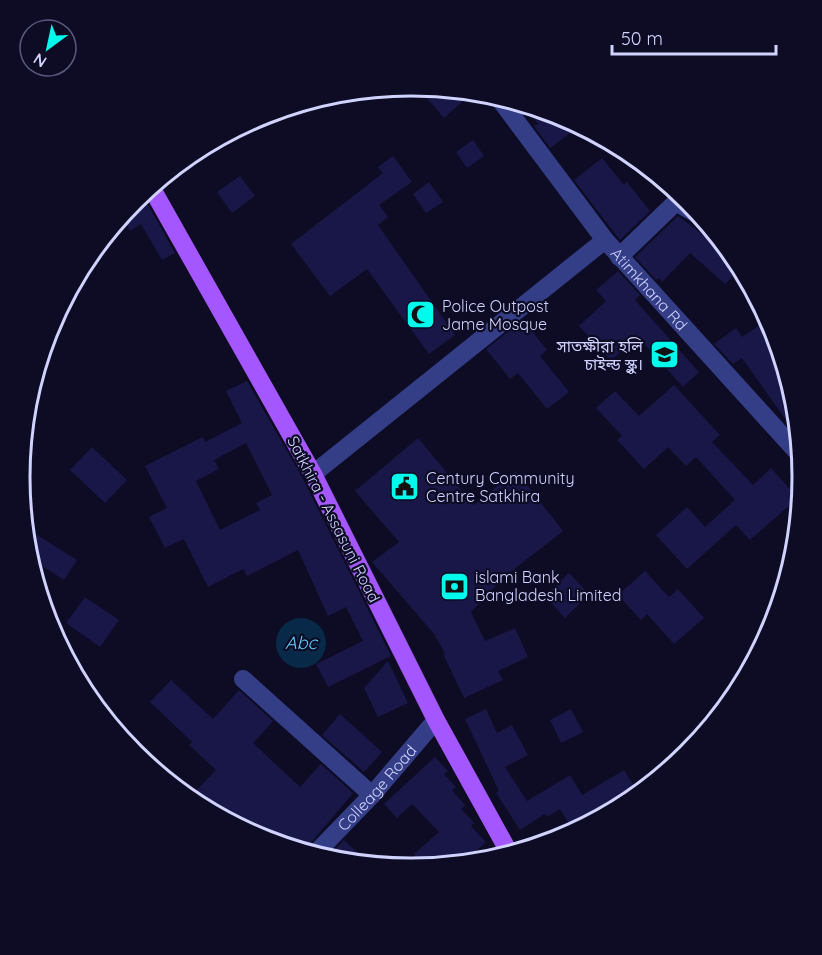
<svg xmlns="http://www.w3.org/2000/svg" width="822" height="955" font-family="Quicksand,'Noto Sans Bengali',sans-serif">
<rect width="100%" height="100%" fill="#0d0c24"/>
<path fill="#082948" d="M601 137 629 152 690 203 663 191Z
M276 643a25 25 0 1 1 50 0a25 25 0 1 1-50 0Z"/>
<path fill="#191747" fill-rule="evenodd" d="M417 87 447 90 473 92 444 118Z
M524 105 561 116 580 126 550 148 534 126 538 124Z
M473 140 484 156 467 168 456 152Z
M393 156 412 182 379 205 388 217 378 225 455 335 429 354 367 269 330 296 291 244 383 173 378 167Z
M602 158 624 185 627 182 650 211 620 240 574 180Z
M240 176 255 196 232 213 217 192Z
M429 182 443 202 426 213 413 194Z
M142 194 175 253 162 260 141 224 130 231 122 216Z
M678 216 702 234 711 237 737 260 741 268 725 284 690 253 662 282 659 278 656 280 635 257Z
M618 271 640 295 635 300 699 372 683 387 637 336 611 361 579 326 606 301 596 290Z
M768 319 773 328 793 430 742 358 733 364 714 344 736 328 742 337Z
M523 320 547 350 540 356 569 392 547 409 518 373 510 379 486 349Z
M247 381 303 479 391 656 328 687 316 664 363 641 346 607 328 616 298 550 247 576 243 569 208 587 184 539 165 548 149 517 167 508 145 466 203 437 205 442 242 423 226 391ZM246 443 272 495 256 503 260 510 220 530 196 481 219 469 214 460Z
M674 385 720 435 712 442 753 485 771 468 798 498 750 540 736 525 687 569 656 535 687 507 705 527 735 500 696 457 686 466 668 447 644 469 617 440 622 436 596 408 615 391 639 416Z
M418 438 474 505 516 471 563 531 504 577 471 612 485 641 515 628 528 657 498 671 503 680 464 698 443 654 445 653 434 634 372 562 399 542 355 491Z
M92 447 127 480 105 503 70 470Z
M34 533 77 560 64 580 28 557 26 545Z
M645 571 669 597 678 589 704 618 674 644 647 614 641 620 618 595Z
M569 573 589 594 565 618 545 596Z
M85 597 119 620 100 647 66 623Z
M388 661 408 703 378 717 364 688Z
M171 680 213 719 239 690 273 721 253 743 300 787 321 764 353 793 303 852 261 839 188 799 216 770 189 745 192 742 150 702Z
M486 709 497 733 512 725 528 755 505 767 527 801 570 775 582 795 624 770 639 794 628 803 574 832 560 809 547 817 545 814 520 830 496 793 499 791 465 719Z
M571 709 583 732 561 743 550 720Z
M340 714 382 752 364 772 322 735Z
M435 757 448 771 444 774 456 787 452 790 465 805 461 809 474 823 471 826 486 842 462 864 442 866 435 859 426 867 414 854 439 832 412 804 397 818 384 804Z
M344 840 371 865 326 859Z"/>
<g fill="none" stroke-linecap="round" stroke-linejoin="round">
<g stroke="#343e87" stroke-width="18">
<path d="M498 97 605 240"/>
<path d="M619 257 676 202 698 215 709 226"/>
<path id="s1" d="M313 474 605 240 798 453"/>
<path d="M243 679 372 795"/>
<path id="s2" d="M314 855 372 795 436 720"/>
</g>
<path stroke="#a557ff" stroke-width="18" d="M151 187 313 474 436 720 510 854"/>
</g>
<defs>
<symbol id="mosque-square" viewBox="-11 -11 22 22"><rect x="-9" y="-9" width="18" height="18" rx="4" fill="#00fbec" stroke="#0d0c24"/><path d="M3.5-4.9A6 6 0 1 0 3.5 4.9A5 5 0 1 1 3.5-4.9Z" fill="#111"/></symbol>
<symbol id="school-square" viewBox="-11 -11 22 22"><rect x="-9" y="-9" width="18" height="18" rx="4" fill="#00fbec" stroke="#0d0c24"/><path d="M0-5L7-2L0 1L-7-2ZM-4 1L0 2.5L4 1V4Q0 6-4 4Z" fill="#111"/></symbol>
<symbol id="civic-square" viewBox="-11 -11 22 22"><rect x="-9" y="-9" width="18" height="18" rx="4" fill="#00fbec" stroke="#0d0c24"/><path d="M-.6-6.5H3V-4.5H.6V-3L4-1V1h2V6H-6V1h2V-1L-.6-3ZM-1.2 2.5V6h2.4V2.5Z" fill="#111"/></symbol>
<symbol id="bank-square" viewBox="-11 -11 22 22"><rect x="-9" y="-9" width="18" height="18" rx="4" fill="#00fbec" stroke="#0d0c24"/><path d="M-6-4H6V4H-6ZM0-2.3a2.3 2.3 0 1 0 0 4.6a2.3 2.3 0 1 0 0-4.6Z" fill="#111"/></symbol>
</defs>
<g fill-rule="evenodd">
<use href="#mosque-square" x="404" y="298" width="33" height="33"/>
<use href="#school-square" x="648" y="338" width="33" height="33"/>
<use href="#civic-square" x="388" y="470" width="33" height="33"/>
<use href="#bank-square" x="438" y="570" width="33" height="33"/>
</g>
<g text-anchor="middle" stroke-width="4.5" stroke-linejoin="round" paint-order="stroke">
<g font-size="16" fill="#d0d2ff" stroke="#0d0c24">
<text dy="6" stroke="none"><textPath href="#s1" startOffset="440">Atimkhana Rd</textPath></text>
<text transform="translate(334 519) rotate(63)" y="6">Satkhira - Assasuni Road</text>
<text dy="6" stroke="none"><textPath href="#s2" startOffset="92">Colleage Road</textPath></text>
</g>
<g font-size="16" fill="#d0d2ff" stroke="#0d0c24" text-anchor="start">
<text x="442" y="312">Police Outpost<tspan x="442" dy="18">Jame Mosque</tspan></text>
<text x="643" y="352" text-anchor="end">সাতক্ষীরা হলি<tspan x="643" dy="18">চাইল্ড স্কুল।</tspan></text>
<text x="426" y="484">Century Community<tspan x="426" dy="18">Centre Satkhira</tspan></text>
<text x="475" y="583">islami Bank<tspan x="475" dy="18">Bangladesh Limited</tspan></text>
</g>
<g font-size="18" font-style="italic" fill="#5eceff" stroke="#0d0c24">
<text x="301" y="649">Abc</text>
</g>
</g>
<path d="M0 0H822V955H0ZM30 477a381 381 0 1 1 762 0a381 381 0 1 1-762 0Z" fill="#0d0c24" fill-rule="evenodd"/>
<path fill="none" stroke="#d0d2ff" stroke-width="3" d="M30 477a381 381 0 1 1 762 0a381 381 0 1 1-762 0Z"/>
<g transform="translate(48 48) rotate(213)"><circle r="28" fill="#0d0c24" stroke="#5b5b7c" stroke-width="1.5"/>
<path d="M0-4.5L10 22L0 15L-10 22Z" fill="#00fbec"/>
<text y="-9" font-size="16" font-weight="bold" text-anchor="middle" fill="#d0d2ff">N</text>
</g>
<path d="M612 45v9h164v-9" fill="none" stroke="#d0d2ff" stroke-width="3"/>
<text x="621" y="45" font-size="18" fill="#d0d2ff" stroke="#0d0c24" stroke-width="4.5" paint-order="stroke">50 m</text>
</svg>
